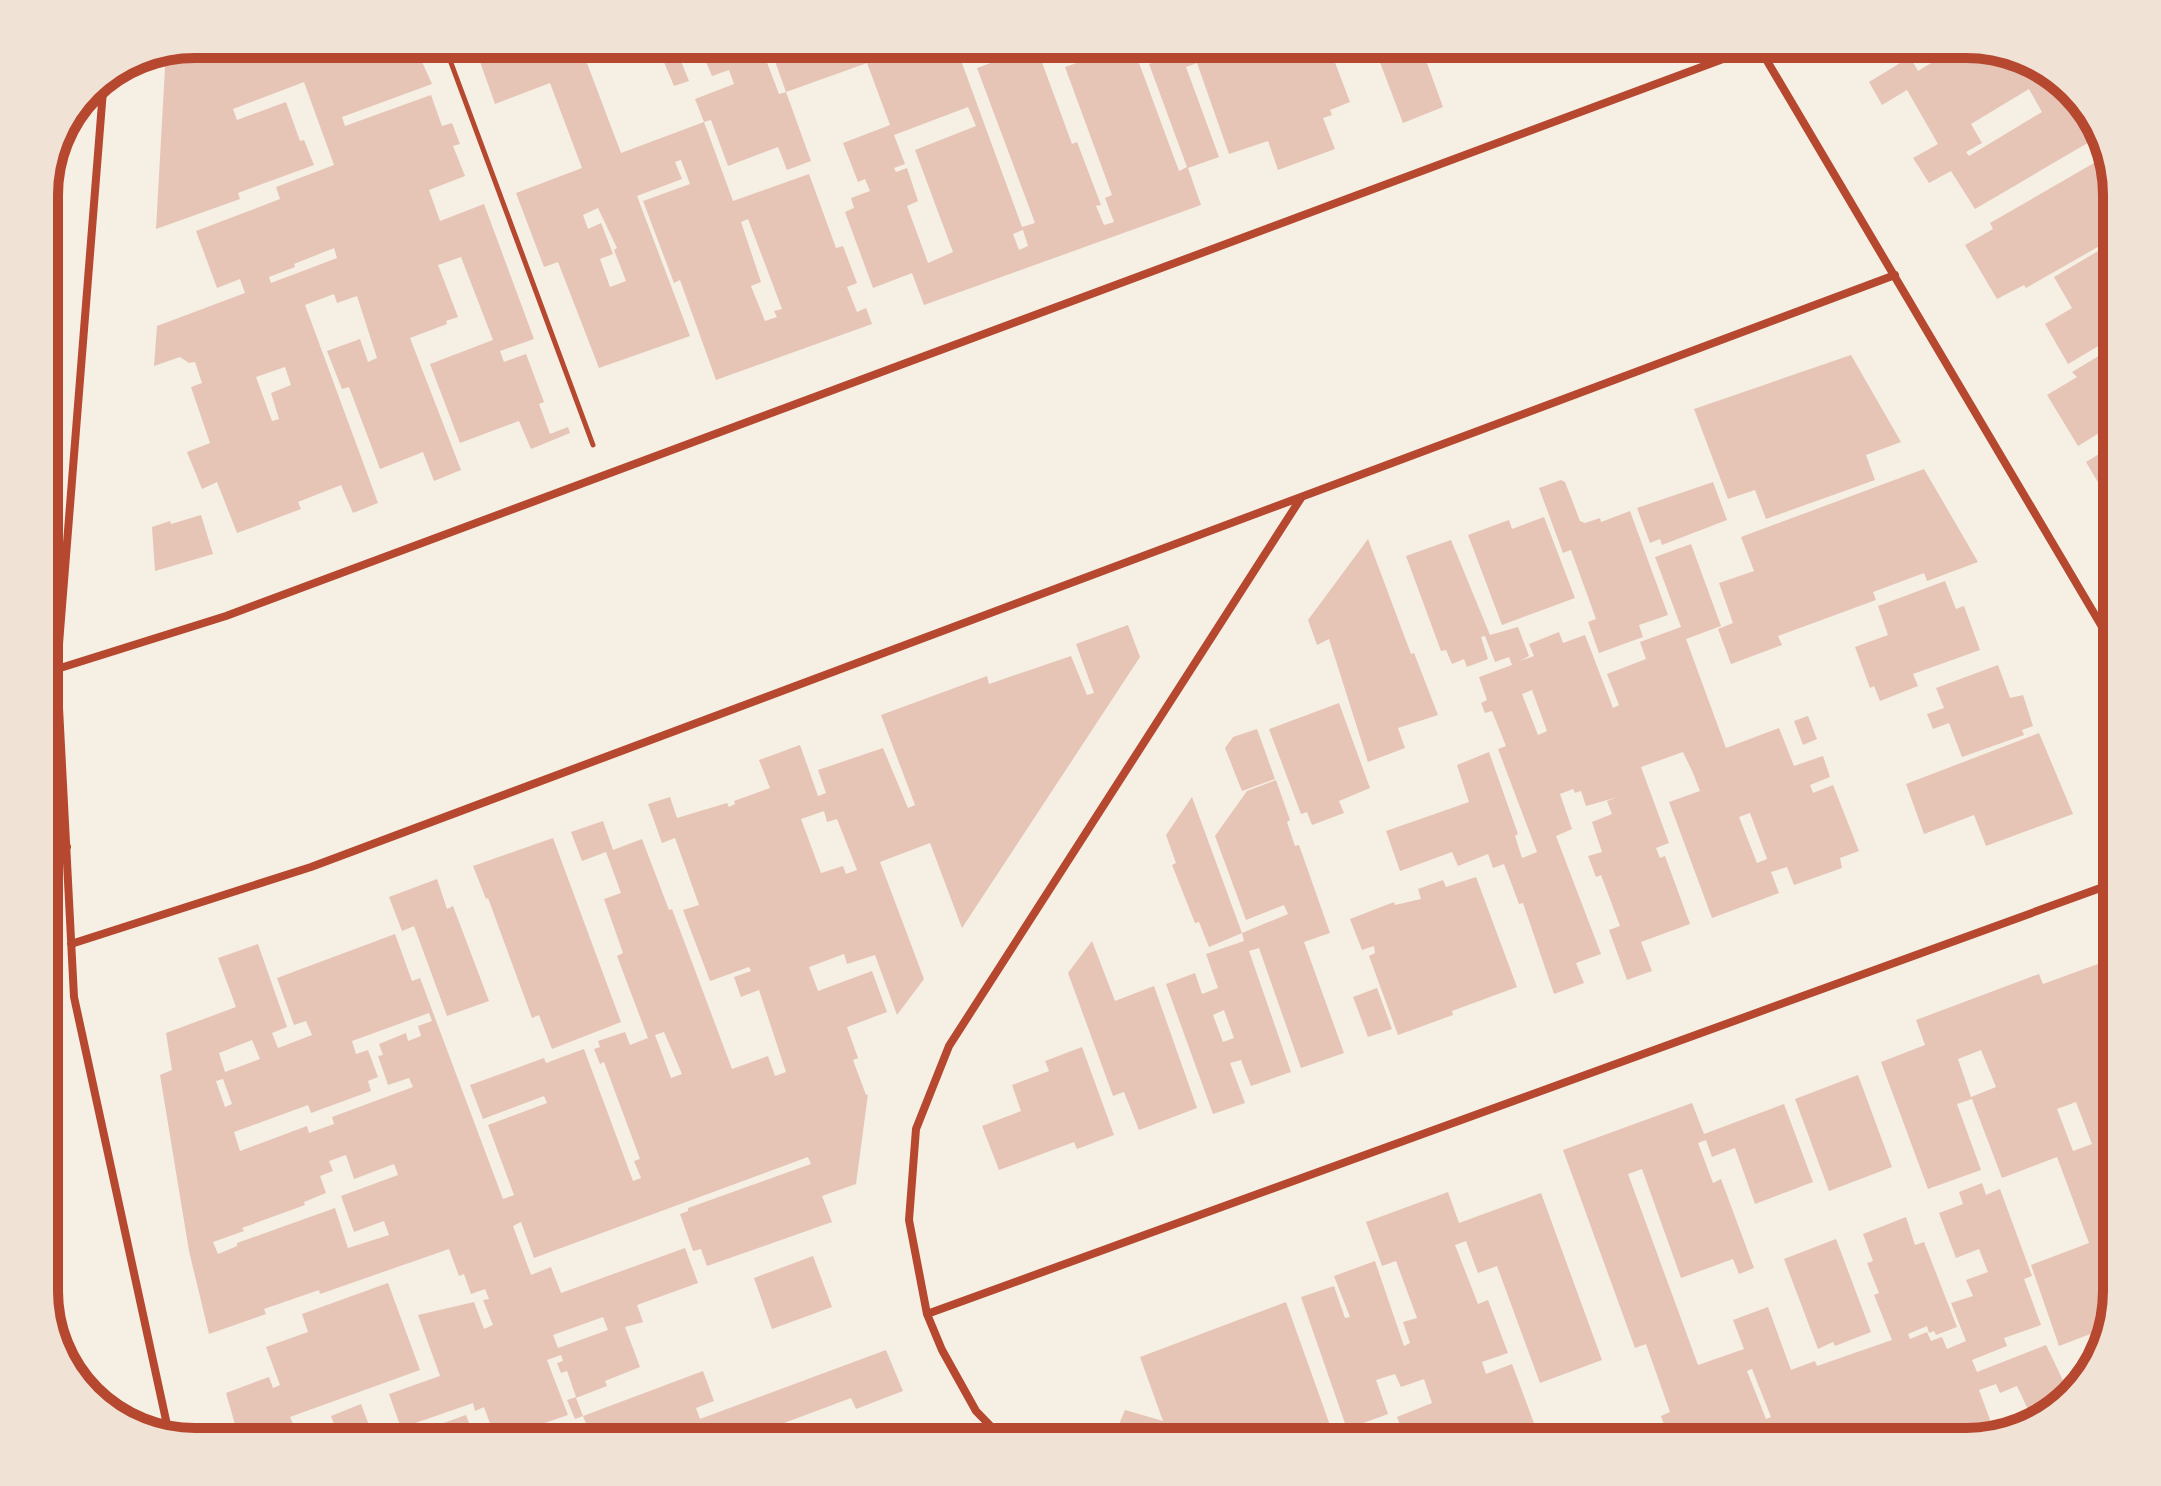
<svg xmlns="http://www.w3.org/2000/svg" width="2161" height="1486" font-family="'Roboto Serif',serif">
<rect width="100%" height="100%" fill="#f6efe4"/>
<path fill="#e6c5b7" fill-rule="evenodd" d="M195 44H414L432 84 342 117 345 126 431 95 442 126 452 123 460 144 453 146 465 176 429 190 440 221 484 204 534 339 500 351 504 362 526 354 544 402 539 404 550 434 568 427 570 433 531 449 519 421 460 443 430 364 493 340 461 257 438 265 458 317 446 321 447 324 410 338 461 470 434 481 423 452 380 469 349 387 342 389 327 351 360 339 368 362 377 358 357 296 337 303 334 294 305 305 378 503 353 513 341 485 298 502 301 509 237 533 217 482 202 489 187 452 210 443 191 387 202 383 195 362 189 363 180 357 154 366 157 326 245 293 240 279 217 288 196 231 280 199 276 187 334 165 304 82 233 109 237 120 286 102 300 141 304 140 314 165 238 193 240 199 156 229 166 50ZM334 248 337 258 271 283 269 277 295 267 294 264ZM285 367 291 385 271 393 279 419 272 421 256 377Z
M500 44H565L568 53 581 48 580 44H598L582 50 621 153 704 122 695 99 734 84 729 70 712 76 706 62 724 55 720 44H760L779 94 786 92 811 161 787 170 778 147 728 166 711 120 704 122 733 201 809 174 836 248 843 246 857 283 847 287 857 312 866 308 872 324 716 380 680 280 674 283 643 201 690 184 681 160 675 162 682 179 637 196 690 336 599 368 558 262 544 267 516 193 582 168 550 83 495 104 478 56 501 47ZM598 208 617 248 614 250 626 281 610 287 600 259 613 254 601 223 588 229 583 215ZM748 219 782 309 774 311 777 317 765 321 751 286 761 282 741 222Z
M786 44H955L1022 227 1035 223 977 68 1036 46 1072 144 1077 142 1101 205 1096 206 1104 225 1114 222 1105 198 1112 195 1065 67 1132 44 1179 171 1187 167 1149 64 1175 55 1171 44H1328L1350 102 1330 110 1332 115 1323 118 1335 149 1278 170 1268 141 1229 154 1197 63 1186 67 1219 157 1188 168 1201 205 924 305 912 273 873 288 845 212 854 208 851 198 870 191 865 179 858 182 843 143 890 125 867 63 786 92 771 50ZM968 107 976 126 915 150 953 252 928 263 907 206 918 201 907 168 896 172 894 168 905 164 894 135ZM1023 230 1028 246 1019 250 1013 234Z
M1333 44H1355L1336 51Z
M1373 44H1420L1443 107 1403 123Z
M1962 44 2050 70 2101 128 2103 134 1975 209 1951 171 1929 183 1913 158 1938 144 1907 90 1882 105 1869 82 1910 57 1918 71ZM2029 89 2042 112 1969 156 1966 152 1982 143 1971 124Z
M678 54 689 81 674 86 663 60Z
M2101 159 2117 195V236L2026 288 2024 285 1997 299 1965 245 1993 229 1990 223Z
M2117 240V335L2068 364 2045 324 2072 308 2054 277Z
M2117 345V431L2113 433 2109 427 2078 446 2047 395 2077 377 2072 372Z
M1851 355 1901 442 1866 455 1875 480 1766 519 1755 490 1728 499 1694 409Z
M2117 443V514L2086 462Z
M1924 469 1978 562 1927 581 1924 573 1873 592 1876 600 1778 636 1782 645 1731 664 1718 629 1733 623 1719 583 1754 571 1741 537Z
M1561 480 1565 482 1580 521 1585 523 1600 518 1601 522 1630 511 1668 615 1639 625 1643 637 1599 653 1588 622 1596 619 1571 550 1563 553 1539 488Z
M1713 482 1727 520 1662 545 1660 539 1650 543 1637 508Z
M201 515 213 554 155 571 152 527 170 521 171 524Z
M1544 517 1575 598 1502 625 1468 535 1509 520 1512 529Z
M1368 539 1411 654 1414 653 1438 715 1398 728 1405 748 1368 762 1329 639 1317 645 1308 620Z
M1451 540 1490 635 1518 627 1529 656 1520 661 1534 656 1529 644 1559 632 1563 643 1585 635 1613 708 1619 705 1607 674 1646 659 1640 642 1681 627 1655 557 1691 544 1721 626 1686 639 1726 748 1779 728 1794 766 1823 756 1830 777 1810 785 1813 793 1833 785 1859 851 1840 858 1842 868 1794 885 1787 867 1771 872 1779 893 1712 918 1669 802 1700 791 1693 773 1683 752 1641 767 1669 843 1656 848 1660 858 1665 856 1690 924 1641 942 1652 971 1627 980 1609 930 1620 926 1601 875 1596 877 1588 856 1602 852 1592 822 1612 814 1607 801 1618 797 1586 806 1581 791 1575 793 1573 789 1560 794 1572 829 1556 836 1601 954 1576 963 1584 983 1554 994 1523 903 1519 904 1504 864 1493 868 1488 854 1458 866 1452 852 1400 871 1386 831 1469 802 1457 765 1489 752 1518 834 1515 836 1522 858 1537 852 1498 749 1506 746 1492 711 1485 713 1481 703 1487 700 1479 677 1512 665 1509 657 1495 662 1485 636 1481 637 1488 659 1467 667 1464 659 1452 664 1446 650 1441 651 1406 556ZM1532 690 1547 731 1538 735 1522 694ZM1750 813 1767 859 1757 863 1739 817Z
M1945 581 1956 609 1964 606 1980 650 1913 674 1918 686 1880 701 1874 686 1870 688 1855 647 1888 635 1878 606Z
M1128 625 1140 657 962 928 930 843 880 862 924 979 897 1015 875 955 847 964 844 954 809 967 818 991 872 971 887 1012 847 1027 858 1058 853 1060 866 1095 868 1094 856 1184 822 1196 832 1222 707 1266 701 1249 693 1251 680 1214 688 1211V1208L811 1164 808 1157 534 1258 521 1222 513 1226 531 1275 551 1267 561 1293 685 1248 698 1283 637 1305 643 1322 625 1327 640 1367 605 1381 607 1386 576 1398 583 1416 703 1371 714 1401 696 1408 700 1419 886 1350 903 1391 856 1409 851 1398 776 1426 778 1431 750 1442H619L614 1430 592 1439 583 1416 575 1419 567 1400 576 1397 567 1371 561 1373 557 1363 563 1361 561 1355 547 1360 568 1415 496 1440 484 1407 475 1411 473 1403 401 1428 389 1394 440 1376 418 1315 474 1302 484 1329 493 1325 483 1300 489 1299 485 1289 471 1294 464 1274 459 1276 449 1249 320 1294 319 1290 264 1309 266 1314 209 1334 189 1251 160 1075 172 1070 166 1033 236 1007 218 958 258 944 287 1027 272 1033 278 1048 312 1035 306 1021 294 1025 277 978 395 934 412 981 420 978 503 1199 514 1195 488 1125 547 1103 544 1096 483 1119 470 1085 544 1058 546 1063 584 1049 633 1181 641 1178 634 1161 640 1159 604 1062 600 1064 594 1049 600 1047 598 1041 625 1032 630 1045 648 1038 617 956 623 953 604 899 621 893 606 852 582 861 571 832 603 821 613 850 642 839 669 910 672 909 732 1069 768 1056 775 1076 786 1072 759 990 741 997 734 977 751 971 749 967 710 981 683 910 699 905 675 838 662 843 648 804 670 797 677 818 727 803 729 807 735 804 734 801 770 788 759 760 800 745 818 796 826 793 818 770 883 748 908 808 915 805 881 715 987 676 989 684 1071 656 1087 695 1094 693 1076 644ZM824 811 827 822 837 819 857 870 846 874 843 866 821 873 801 819ZM429 1013 432 1021 418 1026 421 1036 408 1041 406 1033 379 1044 383 1055 378 1056 388 1085 409 1078 413 1087 332 1117 334 1124 309 1133 307 1126 240 1151 234 1132 308 1105 311 1113 371 1091 368 1081 378 1077 368 1050 356 1054 352 1041ZM664 1032 682 1074 671 1078 655 1035ZM252 1040 260 1059 225 1072 219 1053ZM223 1079 232 1104 225 1107 216 1081ZM346 1155 354 1179 394 1164 398 1175 341 1196 354 1232 384 1221 389 1235 348 1248 335 1208 237 1243V1246L218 1254 213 1242 244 1231 242 1228 305 1205 304 1202 326 1193 320 1176 333 1171 329 1161ZM603 1317 608 1330 558 1348 553 1335Z
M1998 665 2010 698 2023 695 2033 726 2022 730 2024 735 1962 757 1949 723 1933 729 1927 714 1944 708 1936 688Z
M1339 703 1370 788 1339 801 1344 813 1312 825 1307 812 1301 814 1269 729Z
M1808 716 1817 739 1803 745 1794 721Z
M1257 729 1275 779 1242 791 1225 748 1233 737Z
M2039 733 2073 814 1986 846 1974 815 1924 834 1906 784Z
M1276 780 1290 820 1287 822 1295 846 1299 845 1330 933 1304 942 1344 1053 1301 1068 1259 948 1249 951 1291 1072 1251 1086 1241 1060 1230 1063 1245 1103 1213 1114 1166 984 1195 973 1202 994 1218 988 1206 954 1244 941 1242 933 1288 914 1284 905 1246 920 1215 836 1247 791ZM1224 1010 1234 1038 1223 1042 1213 1015Z
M1192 797 1242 933 1209 947 1199 922 1195 923 1172 865 1176 863 1166 835Z
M553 838 621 1022 552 1049 539 1015 532 1018 488 898 486 899 473 866Z
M1476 877 1517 987 1452 1011 1453 1015 1398 1035 1369 956 1375 953 1374 946 1362 950 1350 919 1394 902 1395 905 1421 899 1418 889 1443 880 1446 887Z
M437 879 447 909 453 906 489 1001 447 1016 414 926 402 931 389 897Z
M1092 941 1115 1001 1154 986 1197 1108 1139 1130 1124 1092 1113 1096 1068 973Z
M2117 957V1291L2106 1328 2059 1346 2031 1265 2089 1243 2057 1157 2002 1178 1972 1099 1957 1104 1981 1170 1928 1189 1881 1062 1925 1045 1916 1020 2039 974 2043 984ZM1981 1050 1996 1087 1971 1097 1958 1059ZM2076 1102 2092 1144 2073 1151 2057 1109Z
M1377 988 1392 1029 1368 1037 1353 997Z
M1082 1047 1114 1135 1077 1149 1074 1142 999 1170 982 1126 1021 1111 1012 1085 1049 1071 1045 1061Z
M1858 1075 1892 1167 1829 1191 1795 1099Z
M1692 1103 1704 1134 1784 1104 1813 1182 1755 1204 1735 1148 1712 1157 1706 1140 1698 1143 1713 1183 1721 1179 1754 1268 1739 1274 1733 1259 1681 1278 1642 1169 1628 1174 1698 1365 1744 1349 1733 1320 1768 1307 1791 1370 1815 1361 1817 1366 1892 1340 1874 1295 1879 1293 1867 1263 1873 1261 1863 1234 1906 1217 1915 1245 1924 1242 1957 1327 1936 1335 1934 1331 1929 1333 1927 1326 1908 1334 1910 1339 1927 1332 1931 1341 1942 1337 1947 1349 1966 1341 1951 1303 1973 1296 1966 1280 1988 1272 1979 1249 1956 1258 1939 1213 1963 1204 1959 1192 1982 1183 1986 1195 2000 1189 2032 1276 2024 1279 2041 1325 2004 1338 2007 1346 1972 1360 1977 1372 2046 1345 2070 1395 2041 1422 2035 1424 2017 1386 2000 1393 1996 1384 1979 1390 1992 1425 1953 1438 1949 1425 1912 1438 1914 1442H1670L1661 1416 1670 1412 1646 1344 1635 1348 1563 1150ZM1752 1369 1771 1417 1766 1419 1747 1371Z
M1448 1192 1459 1223 1541 1193 1602 1360 1540 1383 1497 1266 1478 1273 1466 1241 1455 1245 1478 1304 1488 1300 1508 1353 1482 1362 1486 1374 1512 1364 1541 1442H1407L1397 1417 1432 1403 1424 1379 1401 1387 1395 1374 1376 1380 1388 1414 1347 1429 1301 1297 1334 1286 1345 1318 1350 1317 1334 1276 1375 1261 1404 1346 1410 1343 1403 1322 1417 1318 1396 1261 1382 1266 1366 1222Z
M1836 1239 1871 1332 1835 1346 1833 1342 1818 1349 1784 1259Z
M813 1256 832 1307 772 1329 754 1278Z
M388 1283 420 1370 290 1417 302 1442H240L226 1393 269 1377 273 1388 280 1385 266 1347 308 1332 302 1314Z
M1286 1302 1336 1442 1112 1441 1125 1410 1163 1421 1140 1357Z
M361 1404 373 1436 355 1442H340L331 1416Z
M466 1415 471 1428 464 1431 468 1442H390Z
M835 1424 841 1441 850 1437 852 1442H789Z
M1993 1427 1995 1434 1966 1442H1954Z
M542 1431 546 1442H513Z
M608 1434 611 1442H589Z"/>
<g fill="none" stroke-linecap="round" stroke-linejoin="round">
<path stroke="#b5482f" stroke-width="5" d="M444 44 593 445"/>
<path stroke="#b5482f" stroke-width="8" d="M1757 44 2117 652
M104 78 57 669 74 997 169 1434
M44 547 64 555
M57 669 226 616 1758 46
M44 843 67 847
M71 944 311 867 1895 275
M927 1314 2117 882
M1006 1442 976 1411 942 1350 927 1314 909 1220 916 1129 949 1046 1301 498"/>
</g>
<path d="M0 0H2161V1486H0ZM195 58H1966A137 137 0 0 1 2103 195V1291A137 137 0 0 1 1966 1428H195A137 137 0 0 1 58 1291V195A137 137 0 0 1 195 58Z" fill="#f1e2d6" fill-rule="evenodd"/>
<path fill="none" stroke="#b5482f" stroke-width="10" d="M195 58H1966A137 137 0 0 1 2103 195V1291A137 137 0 0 1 1966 1428H195A137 137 0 0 1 58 1291V195A137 137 0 0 1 195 58Z"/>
</svg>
